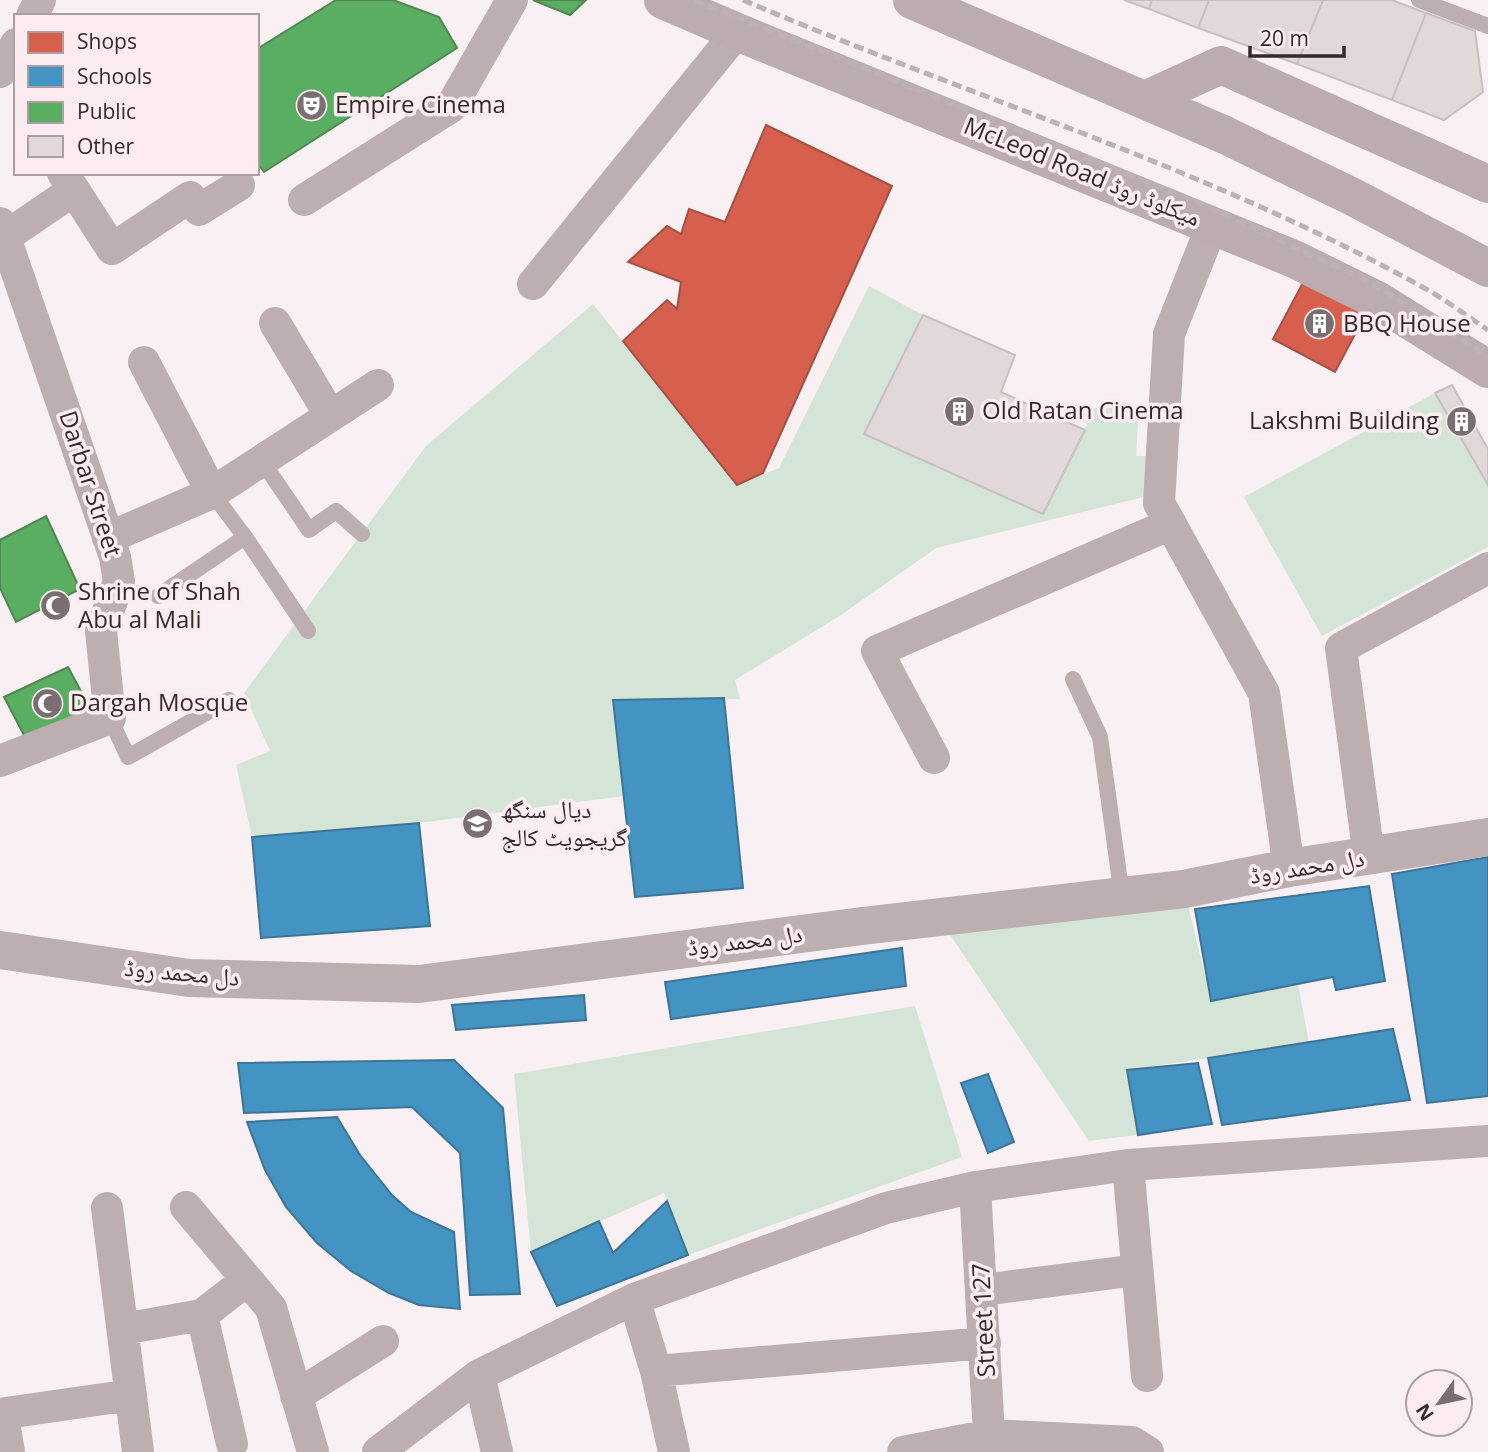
<svg xmlns="http://www.w3.org/2000/svg" width="1488" height="1452" font-family="'Open Sans','Noto Naskh Arabic',sans-serif">
<rect width="100%" height="100%" fill="#f8f0f2"/>
<path fill="#d4e4d7" d="M869 286 923 315 865 433 1043 513 1095 408H1139L1136 456H1162L1160 493 936 548 841 615 735 680 740 699 613 700 624 796 419 823 252 837 236 765 270 751 244 693 426 446 593 304 737 485 779 468Z
M1435 393 1488 485V547L1322 636 1244 497Z
M1184 889 1211 1000 1298 984 1309 1043 1127 1070 1138 1135 1089 1141 938 917Z
M915 1006 962 1157 688 1255 664 1193 531 1252 514 1074Z"/>
<path fill="#d6604d" stroke="#a55043" stroke-width="2" d="M766 125 892 186 763 473 737 485 623 341 667 300 677 309 681 282 628 262 667 226 681 234 689 209 725 222Z
M1306 277 1368 310 1335 372 1273 339Z"/>
<path fill="#4393c3" stroke="#3e7496" stroke-width="2" d="M724 698 743 888 635 897 613 700Z
M419 823 430 926 261 938 252 837Z
M1488 857V1096L1427 1103 1392 874Z
M1369 886 1385 981 1336 990 1333 977 1211 1001 1195 909Z
M902 948 906 986 671 1019 665 982Z
M584 995 586 1020 456 1030 452 1005Z
M1393 1029 1410 1100 1222 1125 1208 1058Z
M454 1060 503 1108 520 1294 470 1295 460 1153 412 1107 244 1113 238 1063Z
M1198 1063 1212 1124 1138 1135 1127 1070Z
M988 1074 1014 1142 988 1153 961 1083Z
M337 1117 360 1155 392 1195 411 1212 454 1232 460 1309 419 1305 389 1293 351 1271 317 1243 286 1207 265 1170 247 1122Z
M667 1201 688 1255 557 1306 531 1252 599 1221 613 1253Z"/>
<path fill="#5aae61" stroke="#4f8651" stroke-width="2" d="M336 0H393L439 17 457 48 264 172 257 162V49Z
M533 0H586L570 15Z
M46 516 80 589 16 622 0 588V540Z
M68 667 91 710 26 739 4 697Z"/>
<path fill="#e1d8da" stroke="#c8bfc2" stroke-width="2" d="M1124 0H1152L1149 9Z
M1152 0H1209L1198 28 1149 9Z
M1209 0H1323L1297 64 1198 28Z
M1323 0H1392L1426 13 1392 100 1297 64Z
M1426 13 1475 31 1483 92 1444 120 1392 100Z
M923 315 1015 355 1001 392 1085 430 1043 514 864 434Z
M1452 385 1488 449V485L1435 393Z"/>
<g fill="none" stroke-linecap="round" stroke-linejoin="round">
<path stroke="#bcaeb1" stroke-width="16" d="M1419 0 1488 26
M262 461 309 530 336 511 362 534
M212 493 245 537 308 631
M158 596 245 537
M1073 679 1100 737 1122 896
M110 718 128 757 229 700"/>
<path stroke="#bcaeb1" stroke-width="32" d="M32 16 40 0
M0 72 16 44
M63 173 112 249 190 197 199 210 239 185
M304 200 451 107 512 0
M0 223 115 557 119 581 101 631 110 718 0 761
M1212 225 1169 334 1159 503 1264 693 1289 868
M5 237 74 190
M533 284 737 32
M275 323 330 415
M144 362 212 493
M108 538 212 493 378 385
M934 758 877 651 1171 524
M1369 857 1341 648 1488 568
M1128 1165 1147 1376
M975 1187 990 1452
M186 1207 271 1308 313 1452
M107 1208 138 1452
M983 1290 1137 1270
M634 1299 656 1371 674 1452
M202 1315 232 1444
M123 1329 202 1315 247 1280
M656 1371 985 1343
M479 1375 497 1452
M296 1396 383 1341
M0 1414 131 1395
M378 1452 479 1375 634 1299 886 1208 975 1187 1128 1165 1488 1141
M903 1452 990 1435 1132 1442 1148 1452"/>
<path stroke="#bcaeb1" stroke-width="38" d="M0 950 189 978 419 984 862 926 1184 889 1289 868 1488 837
M0 1417 6 1452"/>
<path stroke="#bcacb1" stroke-width="38" d="M663 0 737 32 1294 259 1377 300 1488 369
M912 0 1225 135 1353 197 1488 268
M1145 100 1221 65 1488 184"/>
<path stroke="#bcb2b5" stroke-width="5" stroke-dasharray="10 5" stroke-linecap="butt" d="M694 0 1197 202 1371 283 1488 356
M743 0C970 97 1209 168 1426 289 1447 301 1467 316 1488 330"/>
</g>
<defs>
<symbol id="theatre-disc" viewBox="-11 -11 22 22"><circle r="9.5" fill="#796f72" stroke="#fcecf0"/><path d="M-5-5.5Q0-4 5-5.5V0Q5 5 0 6Q-5 5-5 0ZM-3.3-2.5H-1v1.5H-3.3ZM1-2.5H3.3v1.5H1ZM-2.8 1Q0 5.5 2.8 1Z" fill="#fff"/></symbol>
<symbol id="building-disc" viewBox="-11 -11 22 22"><circle r="9.5" fill="#796f72" stroke="#fcecf0"/><path d="M-4-6H4V6H1V3H-1V6H-4ZM-2.5-4.3h1.7v1.8h-1.7ZM.8-4.3h1.7v1.8H.8ZM-2.5-1h1.7V.8h-1.7ZM.8-1h1.7V.8H.8Z" fill="#fff"/></symbol>
<symbol id="mosque-disc" viewBox="-11 -11 22 22"><circle r="9.5" fill="#796f72" stroke="#fcecf0"/><path d="M3.5-4.9A6 6 0 1 0 3.5 4.9A5 5 0 1 1 3.5-4.9Z" fill="#fff"/></symbol>
<symbol id="university-disc" viewBox="-11 -11 22 22"><circle r="9.5" fill="#796f72" stroke="#fcecf0"/><path d="M0-5L7-2L0 1L-7-2ZM-4 1L0 2.5L4 1V4Q0 6-4 4Z" fill="#fff"/></symbol>
</defs>
<g fill-rule="evenodd">
<use href="#theatre-disc" x="294" y="88" width="35" height="35"/>
<use href="#building-disc" x="1302" y="306" width="35" height="35"/>
<use href="#building-disc" x="942" y="394" width="35" height="35"/>
<use href="#building-disc" x="1444" y="404" width="35" height="35"/>
<use href="#mosque-disc" x="38" y="588" width="35" height="35"/>
<use href="#mosque-disc" x="30" y="686" width="35" height="35"/>
<use href="#university-disc" x="460" y="806" width="35" height="35"/>
</g>
<g text-anchor="middle" stroke-width="7" stroke-linejoin="round" paint-order="stroke">
<g font-size="24" fill="#342a2d" stroke="#fcecf0" text-anchor="start">
<text x="335" y="113">Empire Cinema</text>
<text x="1343" y="332">BBQ House</text>
<text x="982" y="419">Old Ratan Cinema</text>
<text x="1439" y="429" text-anchor="end">Lakshmi Building</text>
<text x="78" y="600">Shrine of Shah<tspan x="78" dy="28">Abu al Mali</tspan></text>
<text x="70" y="711">Dargah Mosque</text>
<text x="501" y="818">دیال سنگھ<tspan x="501" dy="28">گریجویٹ کالج</tspan></text>
</g>
<g font-size="24" fill="#342a2d" stroke="#fcecf0">
<text transform="translate(1082 172) rotate(22)" y="8">McLeod Road میکلوڈ روڈ</text>
<text transform="translate(90 484) rotate(72)" y="8">Darbar Street</text>
<text transform="translate(1307 867) rotate(-9)" y="8">دل محمد روڈ</text>
<text transform="translate(745 941) rotate(-7)" y="8">دل محمد روڈ</text>
<text transform="translate(182 973) rotate(5)" y="8">دل محمد روڈ</text>
<text transform="translate(984 1320) rotate(-93)" y="8">Street 127</text>
</g>
</g>
<rect x="14" y="14" width="245" height="161" fill="#fcecf0" stroke="#ac9ea2" stroke-width="2"/>
<rect x="28" y="32" width="35" height="21" fill="#d6604d" stroke="#ac9ea2" stroke-width="2"/>
<text x="77" y="49" font-size="21" fill="#342a2d">Shops</text>
<rect x="28" y="66" width="35" height="21" fill="#4393c3" stroke="#ac9ea2" stroke-width="2"/>
<text x="77" y="84" font-size="21" fill="#342a2d">Schools</text>
<rect x="28" y="102" width="35" height="21" fill="#5aae61" stroke="#ac9ea2" stroke-width="2"/>
<text x="77" y="119" font-size="21" fill="#342a2d">Public</text>
<rect x="28" y="136" width="35" height="21" fill="#e1d8da" stroke="#ac9ea2" stroke-width="2"/>
<text x="77" y="154" font-size="21" fill="#342a2d">Other</text>
<g transform="translate(1439 1403) rotate(237)"><circle r="33" fill="#fcecf0" stroke="#ac9ea2" stroke-width="2"/>
<path d="M0-5L12 26L0 18L-12 26Z" fill="#796f72"/>
<text y="-10" font-size="19" font-weight="bold" text-anchor="middle" fill="#342a2d">N</text>
</g>
<path d="M1250 46v10h94v-10" fill="none" stroke="#342a2d" stroke-width="3.5"/>
<text x="1260" y="46" font-size="21" fill="#342a2d" stroke="#fcecf0" stroke-width="5" paint-order="stroke">20 m</text>
</svg>
